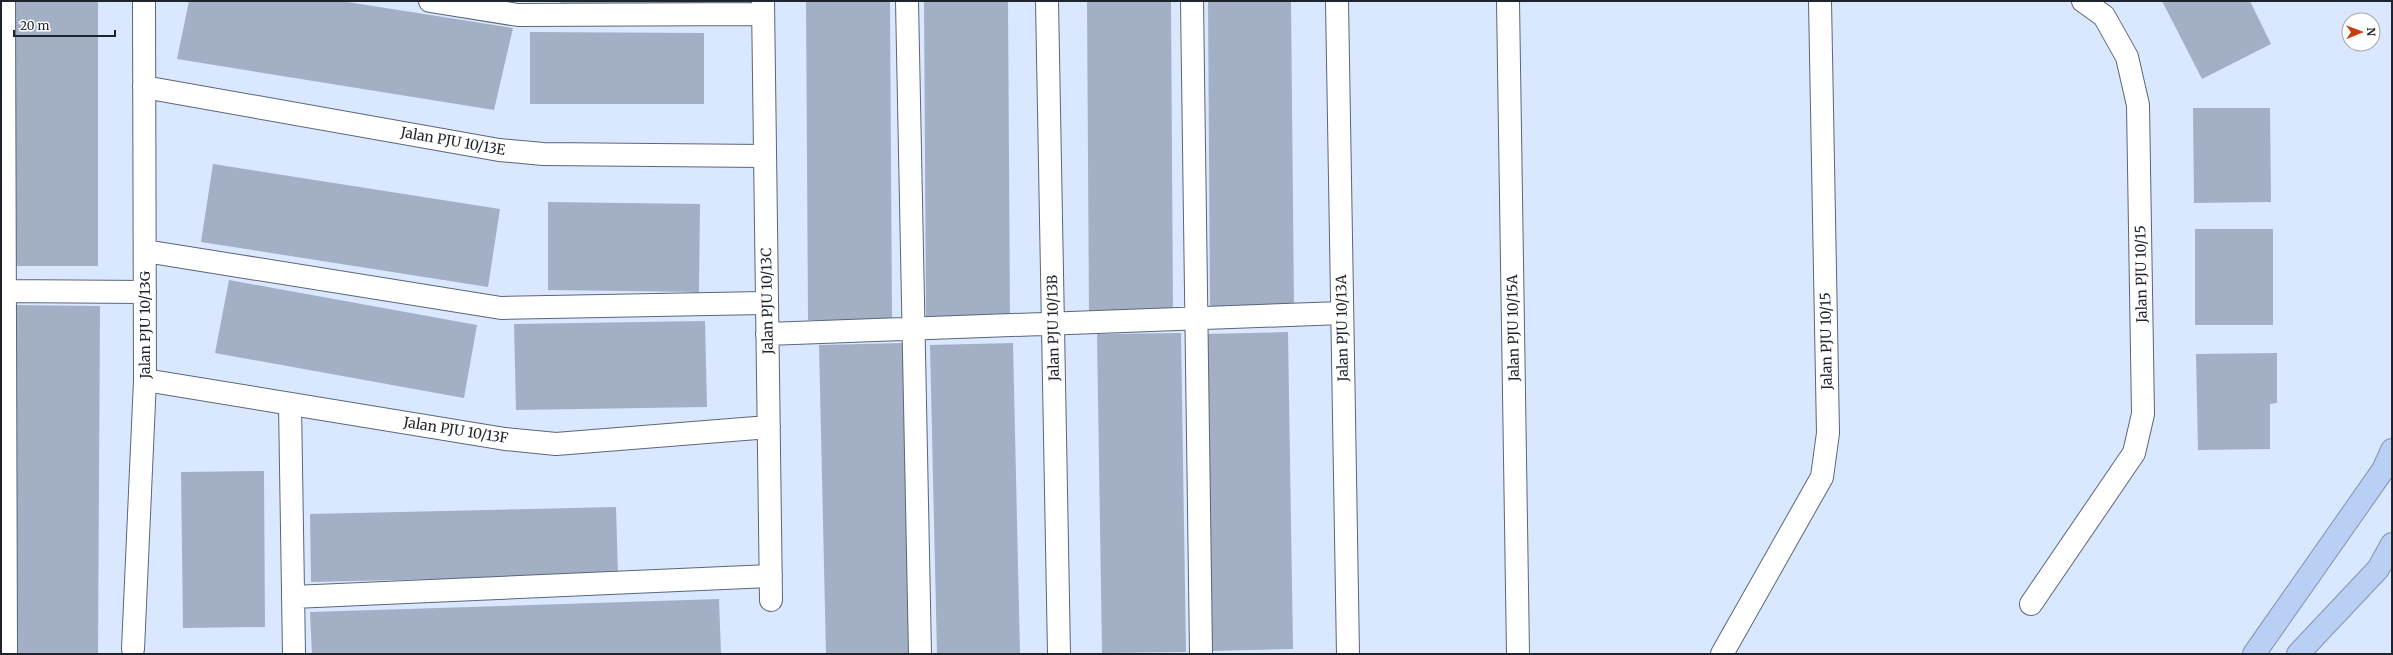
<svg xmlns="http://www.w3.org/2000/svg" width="2393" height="655" font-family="Merriweather,serif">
<rect width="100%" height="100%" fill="#d9e8ff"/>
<path fill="#a2afc5" d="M7 1H98V266H8Z
M189 1H341L513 28 494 110 177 59Z
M561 1H703V5L560 4Z
M806 1H890L892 320H808Z
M924 1H1008L1010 321 926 322Z
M1087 1H1171L1173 315H1089Z
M1208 1H1291L1294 308 1210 309Z
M2162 1H2250L2271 44 2202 79Z
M530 32 704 33V104H530Z
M2193 108H2270L2271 202 2194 203Z
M213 164 500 209 488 287 201 242Z
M548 202 700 204 699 292 548 290Z
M2195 229H2273V325H2195Z
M229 280 477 325 464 398 215 353Z
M9 305 100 306 98 654H7Z
M705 321 707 407 516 410 514 324Z
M1288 332 1293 649 1210 651 1205 334Z
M1181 333 1186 652 1102 653 1097 334Z
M903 343 910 654H826L819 345Z
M1013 343 1020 654H937L930 345Z
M2277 353V403L2270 404V449L2198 450 2196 354Z
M264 471 265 627 183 628 181 472Z
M616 507 618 575 311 582 310 514Z
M719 599 721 654H312L310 612Z"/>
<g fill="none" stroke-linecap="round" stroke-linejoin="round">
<defs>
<path id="minor" d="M4 1 6 654
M430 1 518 15 763 14
M763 1 771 600
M907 1 920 654
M1047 1 1059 654
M1192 1 1201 654
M1337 1 1348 654
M1508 1 1518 654
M144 87 499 150 543 154 765 156
M145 251 501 308 767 303
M1 291 145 292
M767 334 1342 313
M145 380 505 439 556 444 769 427
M290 404 294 654
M293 597 771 576
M2031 604 2134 453 2143 414 2138 105 2127 57 2104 16 2083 1
M133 649 145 380 144 1
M1722 654 1822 477 1828 433 1820 1"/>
<path id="highway" d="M2254 654 2383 470 2392 450
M2298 654 2378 569 2392 544"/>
</defs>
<use href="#minor" stroke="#5a6679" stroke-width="24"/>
<use href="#highway" stroke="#8393ae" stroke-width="24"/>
<use href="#minor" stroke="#fff" stroke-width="22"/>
<use href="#highway" stroke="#b9cff4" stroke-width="22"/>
</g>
<g text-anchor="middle" stroke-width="4" stroke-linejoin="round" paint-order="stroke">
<g font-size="14" fill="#1e242c" stroke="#fff">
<text transform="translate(453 141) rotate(10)" y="5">Jalan PJU 10/13E</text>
<text transform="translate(2141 274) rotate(-91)" y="5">Jalan PJU 10/15</text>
<text transform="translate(767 301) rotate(-91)" y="5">Jalan PJU 10/13C</text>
<text transform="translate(145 325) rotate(-90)" y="5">Jalan PJU 10/13G</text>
<text transform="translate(1053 328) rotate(-91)" y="5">Jalan PJU 10/13B</text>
<text transform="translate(1342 328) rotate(-91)" y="5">Jalan PJU 10/13A</text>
<text transform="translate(1513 328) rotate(-91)" y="5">Jalan PJU 10/15A</text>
<text transform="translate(1826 341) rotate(-91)" y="5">Jalan PJU 10/15</text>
<text transform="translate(456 430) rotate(9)" y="5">Jalan PJU 10/13F</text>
</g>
</g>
<rect width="2393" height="655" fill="none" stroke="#1e242c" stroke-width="4"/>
<g transform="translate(2361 32) rotate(89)"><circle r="19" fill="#ffffff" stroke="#a5a7ab"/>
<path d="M0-3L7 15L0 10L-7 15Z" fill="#c8400e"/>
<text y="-6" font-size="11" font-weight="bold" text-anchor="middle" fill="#1e242c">N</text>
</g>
<path d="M14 30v6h101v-6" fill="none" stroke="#1e242c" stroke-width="2"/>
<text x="20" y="30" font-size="12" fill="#1e242c" stroke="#ffffff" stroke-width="3" paint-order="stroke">20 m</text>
</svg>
